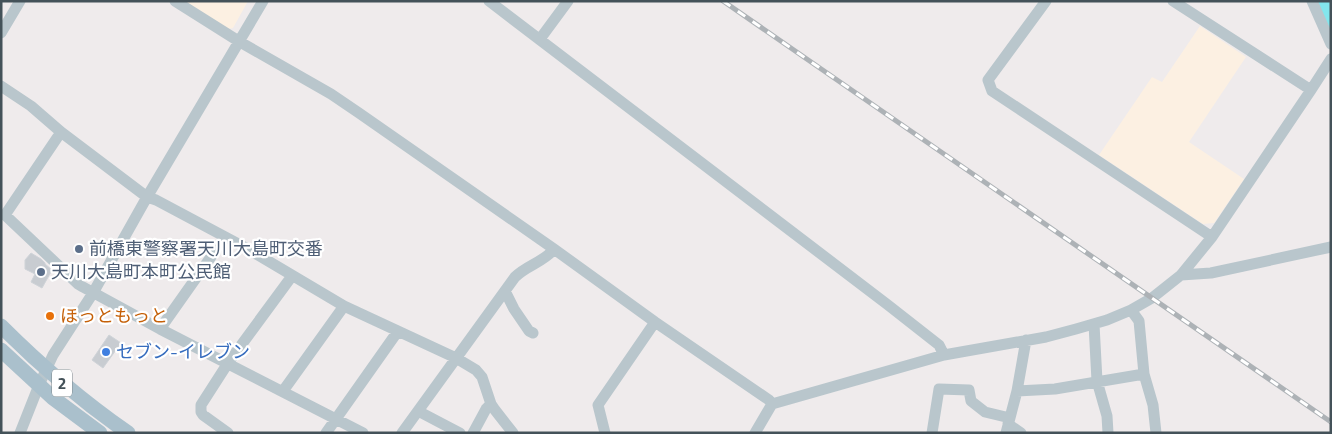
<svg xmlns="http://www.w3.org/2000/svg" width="1332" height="434" font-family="'Titillium Web','Noto Sans JP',sans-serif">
<rect width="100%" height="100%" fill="#efebec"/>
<path fill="#fcf0e2" d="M184 1H248L233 28 228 29Z
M1200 26 1246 57 1189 142 1244 179 1214 223 1203 224 1099 155 1152 77 1162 82Z"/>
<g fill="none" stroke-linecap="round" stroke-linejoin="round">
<path stroke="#83e6ed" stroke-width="18" d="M1321 1 1331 23"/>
</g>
<path fill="#c8ccd1" stroke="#cfd3d8" d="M31 253 41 259 45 263V264L52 270 42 288 31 282 35 274 25 269V260Z
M109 335 121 343 103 368 92 360Z"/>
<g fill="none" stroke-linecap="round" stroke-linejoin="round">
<path stroke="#b9c6cc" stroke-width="11" d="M175 1 240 42 331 94 359 113 554 249 655 322 769 400 772 404
M489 1 888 305 939 345 944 355
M1046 1 988 80 992 91 1212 237
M1173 1 1311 90
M1312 1 1331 44
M1 33 20 1
M540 39 568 1
M1 86 31 106 61 132 147 197 156 200 248 249 344 306 456 358 476 370 482 377 491 404 495 410 513 433
M61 132 5 215 78 284 83 287 160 329 363 433
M1181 275 1211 273 1331 247
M505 291 514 309 529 331 533 333
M1131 310 1139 321 1144 374 1153 405 1156 433
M1094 324 1097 381 1107 416 1108 433
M160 329 225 237
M283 391 344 306
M1017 391 1055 389 1144 374
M418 411 460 433
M1008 424 1021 433
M20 433 39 385 53 355 93 293 147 197 263 1
M228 433 203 415 201 412V405L228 363 292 276
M326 433 398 331
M402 433 515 277C527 265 544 262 554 249
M473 433 486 409 491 404
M605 433 598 405 655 322
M755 433 772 404 944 355 1046 337 1076 329 1107 320 1131 310 1152 298 1181 275 1212 237 1311 90 1331 59
M932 433 939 389 969 390 971 401 985 412 1010 418
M1006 433 1017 391 1026 340"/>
<path stroke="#aac0cc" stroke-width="15" d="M1 326C41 366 82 401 128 433
M1 350 53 398 100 433"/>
<defs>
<path id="rail" d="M723 1 1331 422"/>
</defs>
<use href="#rail" stroke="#adb2b6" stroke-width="5"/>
<use href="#rail" stroke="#fff" stroke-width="3" stroke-dasharray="9" stroke-linecap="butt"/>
</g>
<g fill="#5c6f8a" stroke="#fff" stroke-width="2">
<circle cx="79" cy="249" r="5"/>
<circle cx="41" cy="272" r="5"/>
</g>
<circle fill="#e8710a" stroke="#fff" stroke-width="2" cx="50" cy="316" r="5"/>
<circle fill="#3f7fe0" stroke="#fff" stroke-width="2" cx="106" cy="352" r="5"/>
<g text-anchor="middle" stroke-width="4.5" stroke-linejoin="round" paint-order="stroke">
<rect fill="#fff" stroke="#7c868b" stroke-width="1" x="52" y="369.5" width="20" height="27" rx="4"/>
<g font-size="16" font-weight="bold" fill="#445259">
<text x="62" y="389">2</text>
</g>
<g font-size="18" fill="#4e5e75" stroke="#fff" text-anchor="start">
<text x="89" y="255">前橋東警察署天川大島町交番</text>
<text x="51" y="278">天川大島町本町公民館</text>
</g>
<g font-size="18" fill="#c56008" stroke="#fff" text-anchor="start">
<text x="60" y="322">ほっともっと</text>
</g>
<g font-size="18" fill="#366cbe" stroke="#fff" text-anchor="start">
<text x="116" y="358">セブン-イレブン</text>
</g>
</g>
<rect width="1332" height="434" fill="none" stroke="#445259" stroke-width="5"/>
</svg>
